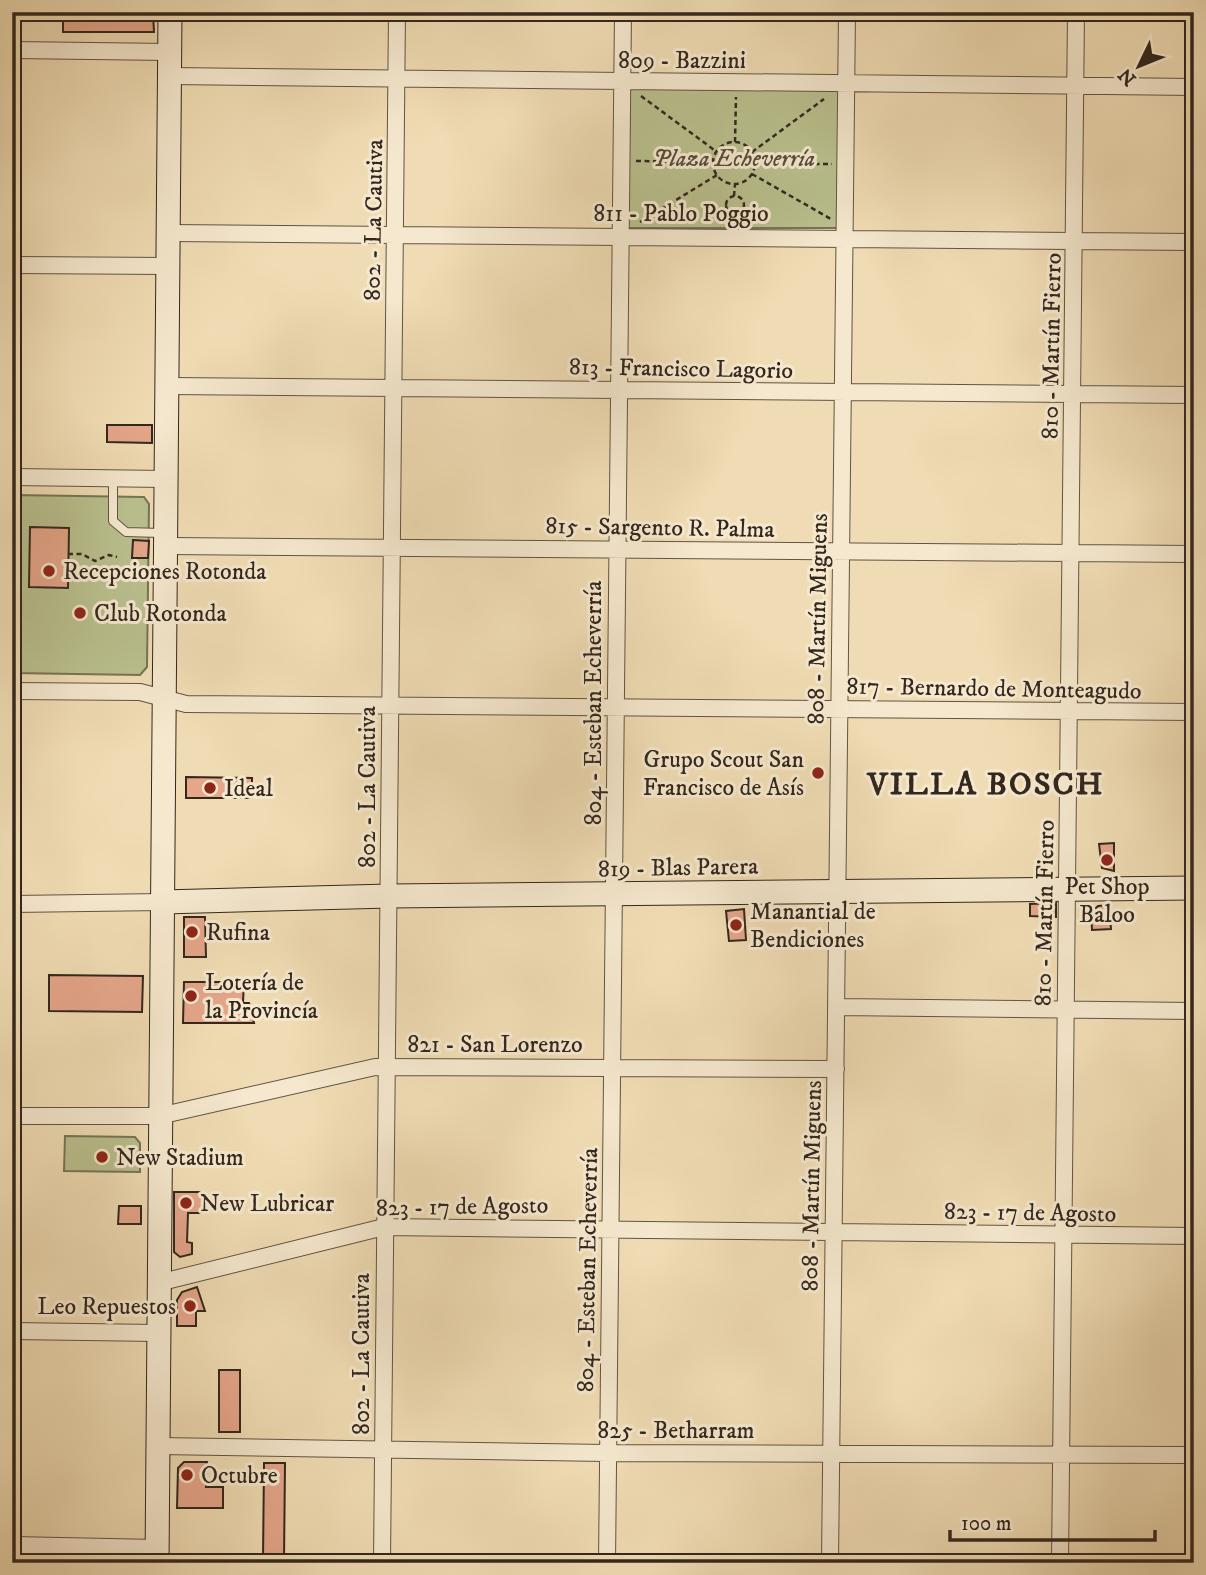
<svg xmlns="http://www.w3.org/2000/svg" width="1206" height="1575" font-family="'IM FELL DW Pica',serif">
<rect width="100%" height="100%" fill="#f0dcb4"/>
<filter id="stains"><feTurbulence type="fractalNoise" baseFrequency=".00286" numOctaves="4"/><feColorMatrix values="0 0 0 0 .2 0 0 0 0 .09 0 0 0 0 .02 0 0 0 .5 -.17"/></filter>
<radialGradient id="worn" r=".72"><stop offset=".6" stop-color="#630" stop-opacity="0"/><stop offset="1" stop-color="#630" stop-opacity=".3"/></radialGradient>
<path fill="#b9c08e" stroke="#767456" stroke-width="2" d="M628 89H840V228H628Z
M12 495 144 497 149 504 147 667 140 675 12 673Z
M65 1136 135 1137 140 1143V1172L64 1171Z"/>
<path fill="#e5a68a" stroke="#33271e" stroke-width="2" d="M63 12H153L154 32H63Z
M107 425H152V443L107 442Z
M30 527 69 528 68 588 29 587Z
M133 540 149 541 148 558H132Z
M186 777 252 778V798H186Z
M1114 843V871L1102 868 1099 844Z
M1056 903V917L1030 916V904Z
M1109 905 1111 929 1092 930 1091 913 1098 906Z
M744 909 746 940 729 941 726 911Z
M184 917H205L206 957H184Z
M49 975 143 976 142 1012 49 1011Z
M184 982H244L243 1003H249L254 1023H183Z
M174 1192H203V1213H188L187 1242 192 1243V1254L180 1257 174 1252Z
M119 1206H141V1224H118Z
M197 1287 205 1311H196V1326H177V1300L182 1292Z
M219 1370H240V1432H219Z
M184 1462H207L206 1487H223V1508H177L178 1468Z
M264 1463H285L284 1560H263Z"/>
<g fill="none" stroke-linecap="round" stroke-linejoin="round">
<defs>
<path id="lane" d="M113 479V521L126 532 162 533"/>
<path id="street" d="M12 50 170 52
M170 76 1194 87
M169 233 1194 242
M12 265 169 266
M168 386 1194 395
M12 477 166 479
M167 546 1194 554
M12 691 140 692 186 704 1194 712
M12 904 163 902
M838 1007 1194 1011
M12 1116H159L375 1067 836 1069
M158 1283 384 1227 1194 1236
M12 1331 158 1333
M158 1446 607 1453 1194 1455
M12 1545 157 1548
M382 1563 397 12
M607 1563 623 12
M830 1563 847 12
M1060 1563 1076 12"/>
<path id="secondary" d="M163 902 390 896 1194 888
M157 1563 170 12"/>
</defs>
<use href="#lane" stroke="#625444" stroke-width="10"/>
<use href="#street" stroke="#625444" stroke-width="18"/>
<use href="#secondary" stroke="#33271e" stroke-width="25"/>
<path stroke="#33271e" stroke-width="2.5" stroke-dasharray="5 3.5" stroke-linecap="butt" d="M641 96 717 152
M735 142 736 97
M713 163a21 21 0 1 1 42 0a21 21 0 1 1-42 0Z
M752 152 824 99
M636 161 714 162
M755 164H832
M752 174 831 219
M734 196 735 184
M726 205a9 9 0 1 1 18 0a9 9 0 1 1-18 0Z
M640 222 717 175
M68 554H82L95 561 109 555 117 557"/>
<use href="#lane" stroke="#f5e8ce" stroke-width="8"/>
<use href="#street" stroke="#f5e8ce" stroke-width="16"/>
<use href="#secondary" stroke="#f5e8ce" stroke-width="23"/>
</g>
<g fill="#8f2418" stroke="#f5e8ce" stroke-width="2.5">
<circle cx="49" cy="571" r="7"/>
<circle cx="80" cy="613" r="7"/>
<circle cx="818" cy="773" r="7"/>
<circle cx="210" cy="788" r="7"/>
<circle cx="1107" cy="860" r="7"/>
<circle cx="736" cy="925" r="7"/>
<circle cx="192" cy="932" r="7"/>
<circle cx="191" cy="996" r="7"/>
<circle cx="102" cy="1157" r="7"/>
<circle cx="186" cy="1203" r="7"/>
<circle cx="190" cy="1306" r="7"/>
<circle cx="187" cy="1475" r="7"/>
</g>
<g text-anchor="middle" stroke-width="6" stroke-linejoin="round" paint-order="stroke">
<g font-size="24" fill="#33271e" stroke="#f5e8ce">
<text x="682" y="68">809 - Bazzini</text>
<text x="681" y="221">811 - Pablo Poggio</text>
<text transform="translate(373 220) rotate(-89)" y="8">802 - La Cautiva</text>
<text transform="translate(1051 346) rotate(-89)" y="8">810 - Martín Fierro</text>
<text transform="translate(681 368) rotate(1)" y="8">813 - Francisco Lagorio</text>
<text transform="translate(660 527) rotate(1)" y="8">815 - Sargento R. Palma</text>
<text transform="translate(817 619) rotate(-89)" y="8">808 - Martín Miguens</text>
<text transform="translate(994 688) rotate(1)" y="8">817 - Bernardo de Monteagudo</text>
<text transform="translate(593 703) rotate(-90)" y="8">804 - Esteban Echeverría</text>
<text transform="translate(367 787) rotate(-90)" y="8">802 - La Cautiva</text>
<text transform="translate(678 867) rotate(-1)" y="8">819 - Blas Parera</text>
<text transform="translate(1044 913) rotate(-89)" y="8">810 - Martín Fierro</text>
<text x="495" y="1052">821 - San Lorenzo</text>
<text transform="translate(811 1186) rotate(-89)" y="8">808 - Martín Miguens</text>
<text transform="translate(462 1206) rotate(-1)" y="8">823 - 17 de Agosto</text>
<text transform="translate(1030 1212) rotate(1)" y="8">823 - 17 de Agosto</text>
<text transform="translate(587 1270) rotate(-89)" y="8">804 - Esteban Echeverría</text>
<text transform="translate(361 1354) rotate(-90)" y="8">802 - La Cautiva</text>
<text x="676" y="1438">825 - Betharram</text>
</g>
<g font-size="24" font-style="italic" fill="#544d3a" stroke="#f5e8ce">
<text x="734" y="166">Plaza Echeverría</text>
</g>
<g font-size="24" fill="#33271e" stroke="#f5e8ce" text-anchor="start">
<text x="63" y="579">Recepciones Rotonda</text>
<text x="94" y="621">Club Rotonda</text>
<text x="804" y="767" text-anchor="end">Grupo Scout San<tspan x="804" dy="28">Francisco de Asís</tspan></text>
<text x="224" y="796">Ideal</text>
<text x="1107" y="894" text-anchor="middle">Pet Shop<tspan x="1107" dy="28">Baloo</tspan></text>
<text x="750" y="919">Manantial de<tspan x="750" dy="28">Bendiciones</tspan></text>
<text x="206" y="940">Rufina</text>
<text x="205" y="990">Lotería de<tspan x="205" dy="28">la Provincía</tspan></text>
<text x="116" y="1165">New Stadium</text>
<text x="200" y="1211">New Lubricar</text>
<text x="176" y="1314" text-anchor="end">Leo Repuestos</text>
<text x="201" y="1483">Octubre</text>
</g>
<g font-size="32" font-weight="bold" letter-spacing="2" fill="#33271e" stroke="#f5e8ce">
<text x="986" y="794">VILLA BOSCH</text>
</g>
</g>
<rect width="1206" height="1575" fill="none" stroke="#f0dcb4" stroke-width="42"/>
<rect x="14" y="14" width="1178" height="1547" fill="none" stroke="#33271e" stroke-width="3.5"/>
<rect x="21" y="21" width="1164" height="1533" fill="none" stroke="#33271e" stroke-width="2"/>
<g transform="translate(1139 66) rotate(227)" stroke="#f5e8ce" stroke-width="5" paint-order="stroke">
<path d="M0-5L12 26L0 18L-12 26Z" fill="#33271e"/>
<text y="-10" font-size="19" font-weight="bold" text-anchor="middle" fill="#33271e">N</text>
</g>
<path d="M950 1530v10h205v-10" fill="none" stroke="#33271e" stroke-width="3.5"/>
<text x="961" y="1530" font-size="21" fill="#33271e" stroke="#f5e8ce" stroke-width="5" paint-order="stroke">100 m</text>
<rect width="100%" height="100%" filter="url(#stains)"/>
<rect width="100%" height="100%" fill="url(#worn)"/>
</svg>
